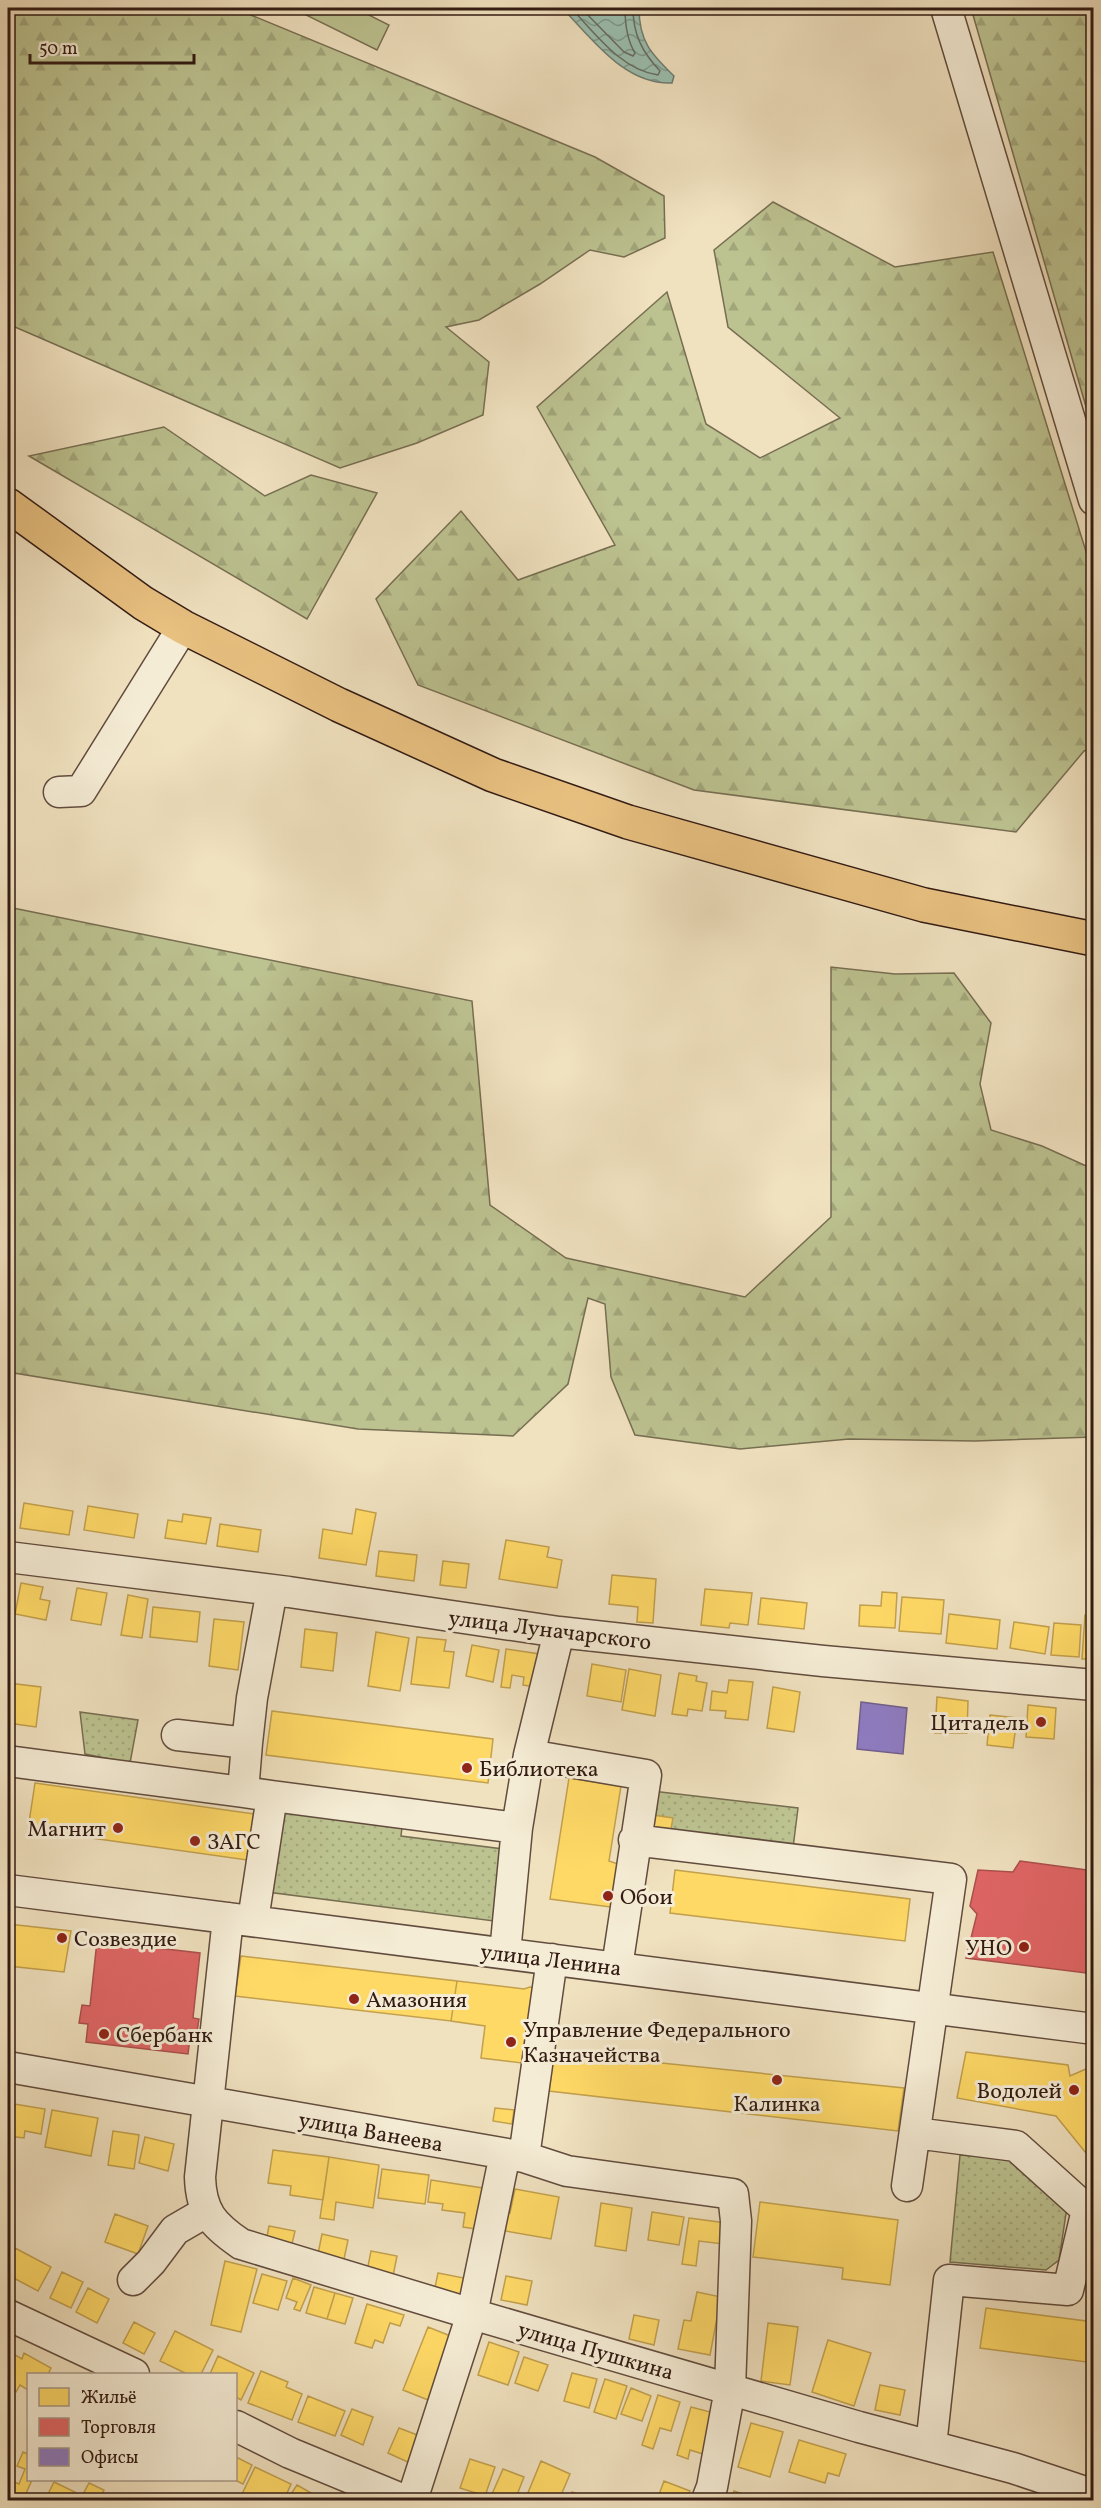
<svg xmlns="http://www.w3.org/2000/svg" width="1101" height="2508" font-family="Vollkorn,serif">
<defs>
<pattern id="green-dots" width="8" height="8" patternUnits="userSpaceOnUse" patternTransform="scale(1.5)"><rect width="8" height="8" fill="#bcc290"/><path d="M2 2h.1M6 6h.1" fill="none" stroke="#a2a67b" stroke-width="1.8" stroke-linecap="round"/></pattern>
<pattern id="forest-firs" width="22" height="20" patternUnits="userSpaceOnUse" patternTransform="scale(1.5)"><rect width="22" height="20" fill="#bcc290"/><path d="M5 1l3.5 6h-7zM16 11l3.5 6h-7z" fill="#a2a67b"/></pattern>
<pattern id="water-waves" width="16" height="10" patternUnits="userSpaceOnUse" patternTransform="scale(1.5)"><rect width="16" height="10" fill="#9abeaf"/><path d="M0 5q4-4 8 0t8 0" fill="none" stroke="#7e9a8d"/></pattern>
</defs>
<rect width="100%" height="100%" fill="#f0e1bf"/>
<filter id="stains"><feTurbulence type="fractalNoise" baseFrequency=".00333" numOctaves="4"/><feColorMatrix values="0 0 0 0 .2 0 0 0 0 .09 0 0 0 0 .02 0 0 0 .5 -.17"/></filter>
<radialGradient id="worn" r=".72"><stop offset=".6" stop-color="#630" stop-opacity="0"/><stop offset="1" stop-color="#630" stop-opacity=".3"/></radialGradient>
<path fill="url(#green-dots)" stroke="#776e52" stroke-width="1.5" d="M80 1712 138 1720 130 1763 85 1754Z
M652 1791 798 1808 793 1848 647 1831Z
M278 1803 403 1819 401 1836 503 1849 494 1921 267 1892Z
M960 2155 1013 2159 1067 2207 1059 2260 1046 2270 950 2262Z"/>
<path fill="url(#forest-firs)" stroke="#776e52" stroke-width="1.5" d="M8 8H234L595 157 664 196 665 238 624 257 590 250 540 284 479 320 446 327 489 362 483 415 417 443 340 468 8 324Z
M971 8H1093V431Z
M773 202 895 267 993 252 1093 574V748L1084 751 1016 832 694 790 418 685 376 599 461 511 518 580 615 545 537 407 667 292 706 424 760 458 840 418 728 327 714 250Z
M164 427 265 496 311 475 377 493 307 619 29 456Z
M8 907 472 1001 490 1205 566 1258 745 1297 831 1217V967L895 974 954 973 991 1023 980 1084 991 1130 1042 1146 1093 1169V1437L975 1441 849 1439 740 1449 635 1435 611 1377 605 1304 588 1298 568 1384 513 1436 358 1429 8 1372Z"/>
<path fill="#bcc290" stroke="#776e52" stroke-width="1.5" d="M307 8H355L389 25 377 50 304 14Z"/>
<path fill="url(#water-waves)" stroke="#707d71" stroke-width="1.5" d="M562 8H639C639 41 651 54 674 76L672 83C624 85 592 38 562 8Z"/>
<path fill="#ffd966" stroke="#c2a04d" stroke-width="1.5" d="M24 1503 73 1511 69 1535 20 1528Z
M88 1506 138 1514 134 1538 84 1530Z
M356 1509 376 1513 366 1565 319 1558 323 1529 352 1534Z
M183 1514 211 1518 206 1544 165 1538 168 1520 182 1522Z
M220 1524 261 1530 258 1552 217 1546Z
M506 1540 549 1547 547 1557 562 1560 557 1588 499 1579Z
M379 1551 417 1555 414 1581 376 1576Z
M443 1561 469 1564 466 1588 440 1585Z
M612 1575 656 1579 653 1623 637 1622 638 1607 609 1604Z
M21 1583 43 1587 40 1599 50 1601 46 1620 15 1614Z
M77 1588 107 1593 101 1625 71 1620Z
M705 1589 752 1593 748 1625 730 1623 729 1628 701 1625Z
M882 1592 897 1593 895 1628 859 1626 860 1605 881 1606Z
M128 1595 148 1599 142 1638 121 1635Z
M902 1597 944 1600 941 1634 899 1631Z
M761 1598 807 1603 804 1629 758 1624Z
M153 1607 200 1612 197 1642 150 1637Z
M949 1614 1000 1620 997 1649 946 1643Z
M1085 1615H1094V1659H1082Z
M214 1619 244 1622 238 1670 209 1666Z
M1014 1622 1049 1627 1045 1654 1010 1648Z
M1054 1623 1081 1625 1079 1657 1051 1655Z
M305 1629 337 1633 333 1671 301 1667Z
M376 1632 409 1638 400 1691 368 1686Z
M417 1637 446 1640 444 1651 454 1652 449 1688 411 1684Z
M472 1645 499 1650 493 1682 466 1676Z
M506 1649 540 1654 536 1687 523 1685 524 1677 512 1675 510 1688 501 1687Z
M592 1664 626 1670 621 1702 587 1696Z
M629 1669 661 1675 655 1716 622 1710Z
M679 1673 697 1676 696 1681 707 1683 702 1711 688 1709 687 1716 672 1714Z
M729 1680 753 1682 748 1720 725 1718 726 1711 710 1710 712 1691 727 1693Z
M8 1683 41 1687 36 1727 8 1723Z
M773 1687 800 1692 794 1732 767 1728Z
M937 1697 968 1701 967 1733H935Z
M1028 1705 1056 1708 1054 1739 1026 1737Z
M272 1711 493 1739 488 1783 266 1755Z
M990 1715 1017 1718 1013 1748 987 1745Z
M569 1778 621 1786 609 1861 621 1865 618 1908 550 1899Z
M35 1783 261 1815 254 1861 28 1829Z
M653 1815 673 1818 670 1834 651 1832Z
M675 1870 910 1899 905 1941 670 1913Z
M8 1924 71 1931 64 1972 8 1966Z
M241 1956 457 1981 451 2021 235 1996Z
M457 1981 524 1989 530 1987 537 1988 535 2042 525 2040 522 2063 481 2058 485 2026 451 2021Z
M554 2052 904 2088 898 2131 549 2091Z
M966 2052 1068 2065 1070 2076 1086 2069 1094 2079V2163L1056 2116 957 2098Z
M8 2103 45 2109 41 2134 25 2131 24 2138 8 2136Z
M495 2108 514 2110 512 2124 493 2121Z
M52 2110 98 2118 91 2156 45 2147Z
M113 2131 139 2135 134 2169 108 2165Z
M145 2137 174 2144 168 2171 139 2163Z
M273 2150 329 2157 323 2200 290 2195 291 2186 268 2183Z
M329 2157 379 2165 373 2208 336 2202 334 2220 320 2218Z
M382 2169 429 2175 425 2204 378 2198Z
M431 2180 489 2189 483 2230 463 2227 465 2213 442 2210 443 2204 428 2202Z
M515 2189 559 2197 551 2239 500 2230 504 2212 510 2213Z
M760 2202 898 2220 890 2285 842 2279 843 2268 753 2257Z
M601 2203 632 2208 626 2251 595 2246Z
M652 2212 684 2217 679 2245 648 2240Z
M115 2214 148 2226 138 2254 105 2242Z
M689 2218 726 2223 723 2244 699 2241 696 2266 682 2264Z
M269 2226 295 2231 290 2252 265 2247Z
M322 2234 348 2240 343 2264 317 2259Z
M15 2248 51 2267 38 2291 8 2275V2262Z
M371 2251 397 2256 392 2281 366 2276Z
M225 2261 257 2269 241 2332 211 2325Z
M62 2272 83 2282 71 2308 50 2298Z
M438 2273 464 2278 459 2303 433 2297Z
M262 2274 287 2281 278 2310 253 2303Z
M506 2276 532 2281 527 2305 501 2300Z
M293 2278 311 2285 300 2311 294 2309 297 2302 286 2298Z
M314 2287 335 2293 327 2319 306 2313Z
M88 2288 109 2299 97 2323 76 2312Z
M697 2292 721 2297 710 2355 678 2349 684 2320 691 2321Z
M335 2293 353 2298 345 2324 327 2319Z
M367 2304 404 2315 400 2326 390 2323 383 2343 375 2340 372 2348 355 2343Z
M986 2308 1094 2322V2363L980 2348Z
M634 2315 659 2320 654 2345 629 2339Z
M134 2322 155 2333 144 2354 123 2343Z
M768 2323 798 2327 790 2385 761 2381Z
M428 2327 453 2337 428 2400 403 2390Z
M175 2331 213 2350 201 2374H187L160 2361Z
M828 2340 871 2353 854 2406 812 2392Z
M489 2342 519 2352 508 2385 478 2375Z
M8 2351 22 2359 24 2353 51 2368 48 2374H28V2390L20 2385 16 2392 8 2387Z
M218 2356 254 2373 241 2400 236 2397V2374H210Z
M524 2357 548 2365 538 2391 515 2383Z
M261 2371 288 2382 286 2387 302 2394 292 2420 248 2403Z
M572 2373 597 2379 589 2408 564 2401Z
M605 2379 627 2386 616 2419 594 2412Z
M880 2385 905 2390 900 2415 875 2410Z
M631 2388 651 2396 642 2421 621 2414Z
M658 2395 680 2402 671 2431 660 2428 653 2449 642 2445Z
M308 2396 345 2411 335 2436 298 2422Z
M691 2407 714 2413 703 2454 690 2450 688 2459 677 2455Z
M352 2409 373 2417 363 2445 341 2435Z
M751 2423 783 2432 770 2477 738 2467Z
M399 2428 420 2436 410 2463 388 2453Z
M799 2440 846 2454 839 2476 828 2473 825 2483 789 2472Z
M23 2452 28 2454V2480H32L23 2500H8V2479L19 2484 25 2469 17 2466Z
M236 2457 252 2465 243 2484 235 2480Z
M470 2459 495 2467 485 2496 460 2488Z
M541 2461 570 2474 559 2500H525Z
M255 2467 291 2484 284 2500H257L242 2494Z
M503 2469 524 2477 515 2500H506L492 2494Z
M664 2481 690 2491 686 2500H657Z
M54 2482 75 2492 71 2500H45Z
M89 2483 104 2490 99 2500H80Z
M297 2485 320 2498 319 2500H287Z
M734 2491 760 2500H731Z
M572 2492 593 2500H569Z
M330 2495 345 2500H327Z"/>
<path fill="#e06666" stroke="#ac504d" stroke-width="1.5" d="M1020 1861 1094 1871V1974L966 1958 977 1914 970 1906 978 1870 1013 1872Z
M97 1941 200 1953 193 2018 199 2019 196 2038H190L188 2054 86 2042 88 2024 79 2023 82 2005 90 2006Z"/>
<path fill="#8e7cc3" stroke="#725f8e" stroke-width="1.5" d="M861 1702 907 1708 903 1754 857 1749Z"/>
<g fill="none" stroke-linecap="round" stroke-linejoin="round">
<path stroke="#666c61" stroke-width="1.5" d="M571 8C595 33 621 70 658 75L660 71C642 52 633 34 633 8
M581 8 624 52 633 56 635 53C627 40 625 23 625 8"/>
<defs>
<path id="minor" d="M946 8 1094 500
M59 792 81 791 183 627
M8 1557 289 1592 559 1632 823 1661 1094 1685
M177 1735 247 1743 252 1698 272 1590
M247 1743 243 1792 272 1796 253 1920
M529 1755 646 1775 617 1967
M8 1761 243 1792
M272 1796 517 1828
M634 1840 951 1879 907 2186
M8 1890 1094 2029
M228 1918 200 2177C201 2212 213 2225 241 2244L472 2314 859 2427 1013 2468 1094 2495
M505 1953 517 1828 529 1755 559 1632
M8 2067 524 2157 567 2171 733 2194 736 2221 730 2389 712 2487 707 2500
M915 2133 1016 2146 1087 2210 1068 2290 949 2280 931 2446
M524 2157 552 1959
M133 2280 151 2262 175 2230 206 2212
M8 2315 134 2374
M236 2426 290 2453 404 2500
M412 2500 472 2314 505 2154"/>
<path id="major" d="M8 505 143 603 183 627 339 705 493 775 628 822 924 905 1094 939"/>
</defs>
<use href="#minor" stroke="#624c3e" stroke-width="33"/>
<use href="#major" stroke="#321b13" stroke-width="36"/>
<use href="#minor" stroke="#f5ecd5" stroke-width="30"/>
<use href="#major" stroke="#e8c080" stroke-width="33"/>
</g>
<g fill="#8f2418" stroke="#f5ecd5" stroke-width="2">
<circle cx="1041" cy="1722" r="6"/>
<circle cx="467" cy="1768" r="6"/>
<circle cx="118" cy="1828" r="6"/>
<circle cx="195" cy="1841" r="6"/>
<circle cx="608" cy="1896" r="6"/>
<circle cx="62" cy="1938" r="6"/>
<circle cx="1024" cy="1947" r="6"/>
<circle cx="354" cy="1999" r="6"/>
<circle cx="104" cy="2034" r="6"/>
<circle cx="511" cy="2042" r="6"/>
<circle cx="777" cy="2080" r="6"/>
<circle cx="1074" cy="2090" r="6"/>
</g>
<g text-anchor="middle" stroke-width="6" stroke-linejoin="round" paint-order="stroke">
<g font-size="22" fill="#321b13" stroke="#f5ecd5">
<text transform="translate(550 1629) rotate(7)" y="8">улица Луначарского</text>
<text transform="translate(551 1959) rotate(7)" y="8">улица Ленина</text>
<text transform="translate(371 2131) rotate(10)" y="8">улица Ванеева</text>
<text transform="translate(596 2350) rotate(16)" y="8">улица Пушкина</text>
</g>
<g font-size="22" fill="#321b13" stroke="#f5ecd5" text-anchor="start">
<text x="1029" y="1730" text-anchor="end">Цитадель</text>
<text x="479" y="1776">Библиотека</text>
<text x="106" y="1836" text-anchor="end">Магнит</text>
<text x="207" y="1849">ЗАГС</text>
<text x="620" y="1904">Обои</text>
<text x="74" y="1946">Созвездие</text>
<text x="1012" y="1955" text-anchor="end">УНО</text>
<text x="366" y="2007">Амазония</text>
<text x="523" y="2037">Управление Федерального<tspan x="523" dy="25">Казначейства</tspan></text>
<text x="116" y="2042">Сбербанк</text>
<text x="1062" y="2098" text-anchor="end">Водолей</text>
<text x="777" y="2111" text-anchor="middle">Калинка</text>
</g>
</g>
<rect width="1101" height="2508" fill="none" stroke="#f0e1bf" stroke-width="30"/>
<rect x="9" y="9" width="1083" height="2490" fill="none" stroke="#321b13" stroke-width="3"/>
<rect x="15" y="15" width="1071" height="2478" fill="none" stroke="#321b13" stroke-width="1.5"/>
<rect x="27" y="2373" width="210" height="108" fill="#f5ecd5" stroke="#a79887" stroke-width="1.5"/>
<rect x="39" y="2388" width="30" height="18" fill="#ffd966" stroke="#a79887" stroke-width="1.5"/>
<text x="81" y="2403" font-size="18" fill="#321b13">Жильё</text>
<rect x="39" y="2418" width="30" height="18" fill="#e06666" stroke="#a79887" stroke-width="1.5"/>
<text x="81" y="2433" font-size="18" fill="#321b13">Торговля</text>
<rect x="39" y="2448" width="30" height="18" fill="#8e7cc3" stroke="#a79887" stroke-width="1.5"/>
<text x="81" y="2463" font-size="18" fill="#321b13">Офисы</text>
<path d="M30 54v9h164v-9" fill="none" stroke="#321b13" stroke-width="3"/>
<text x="39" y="54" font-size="18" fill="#321b13" stroke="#f5ecd5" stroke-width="4.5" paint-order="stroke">50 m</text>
<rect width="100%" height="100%" filter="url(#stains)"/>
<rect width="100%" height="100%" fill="url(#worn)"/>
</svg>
